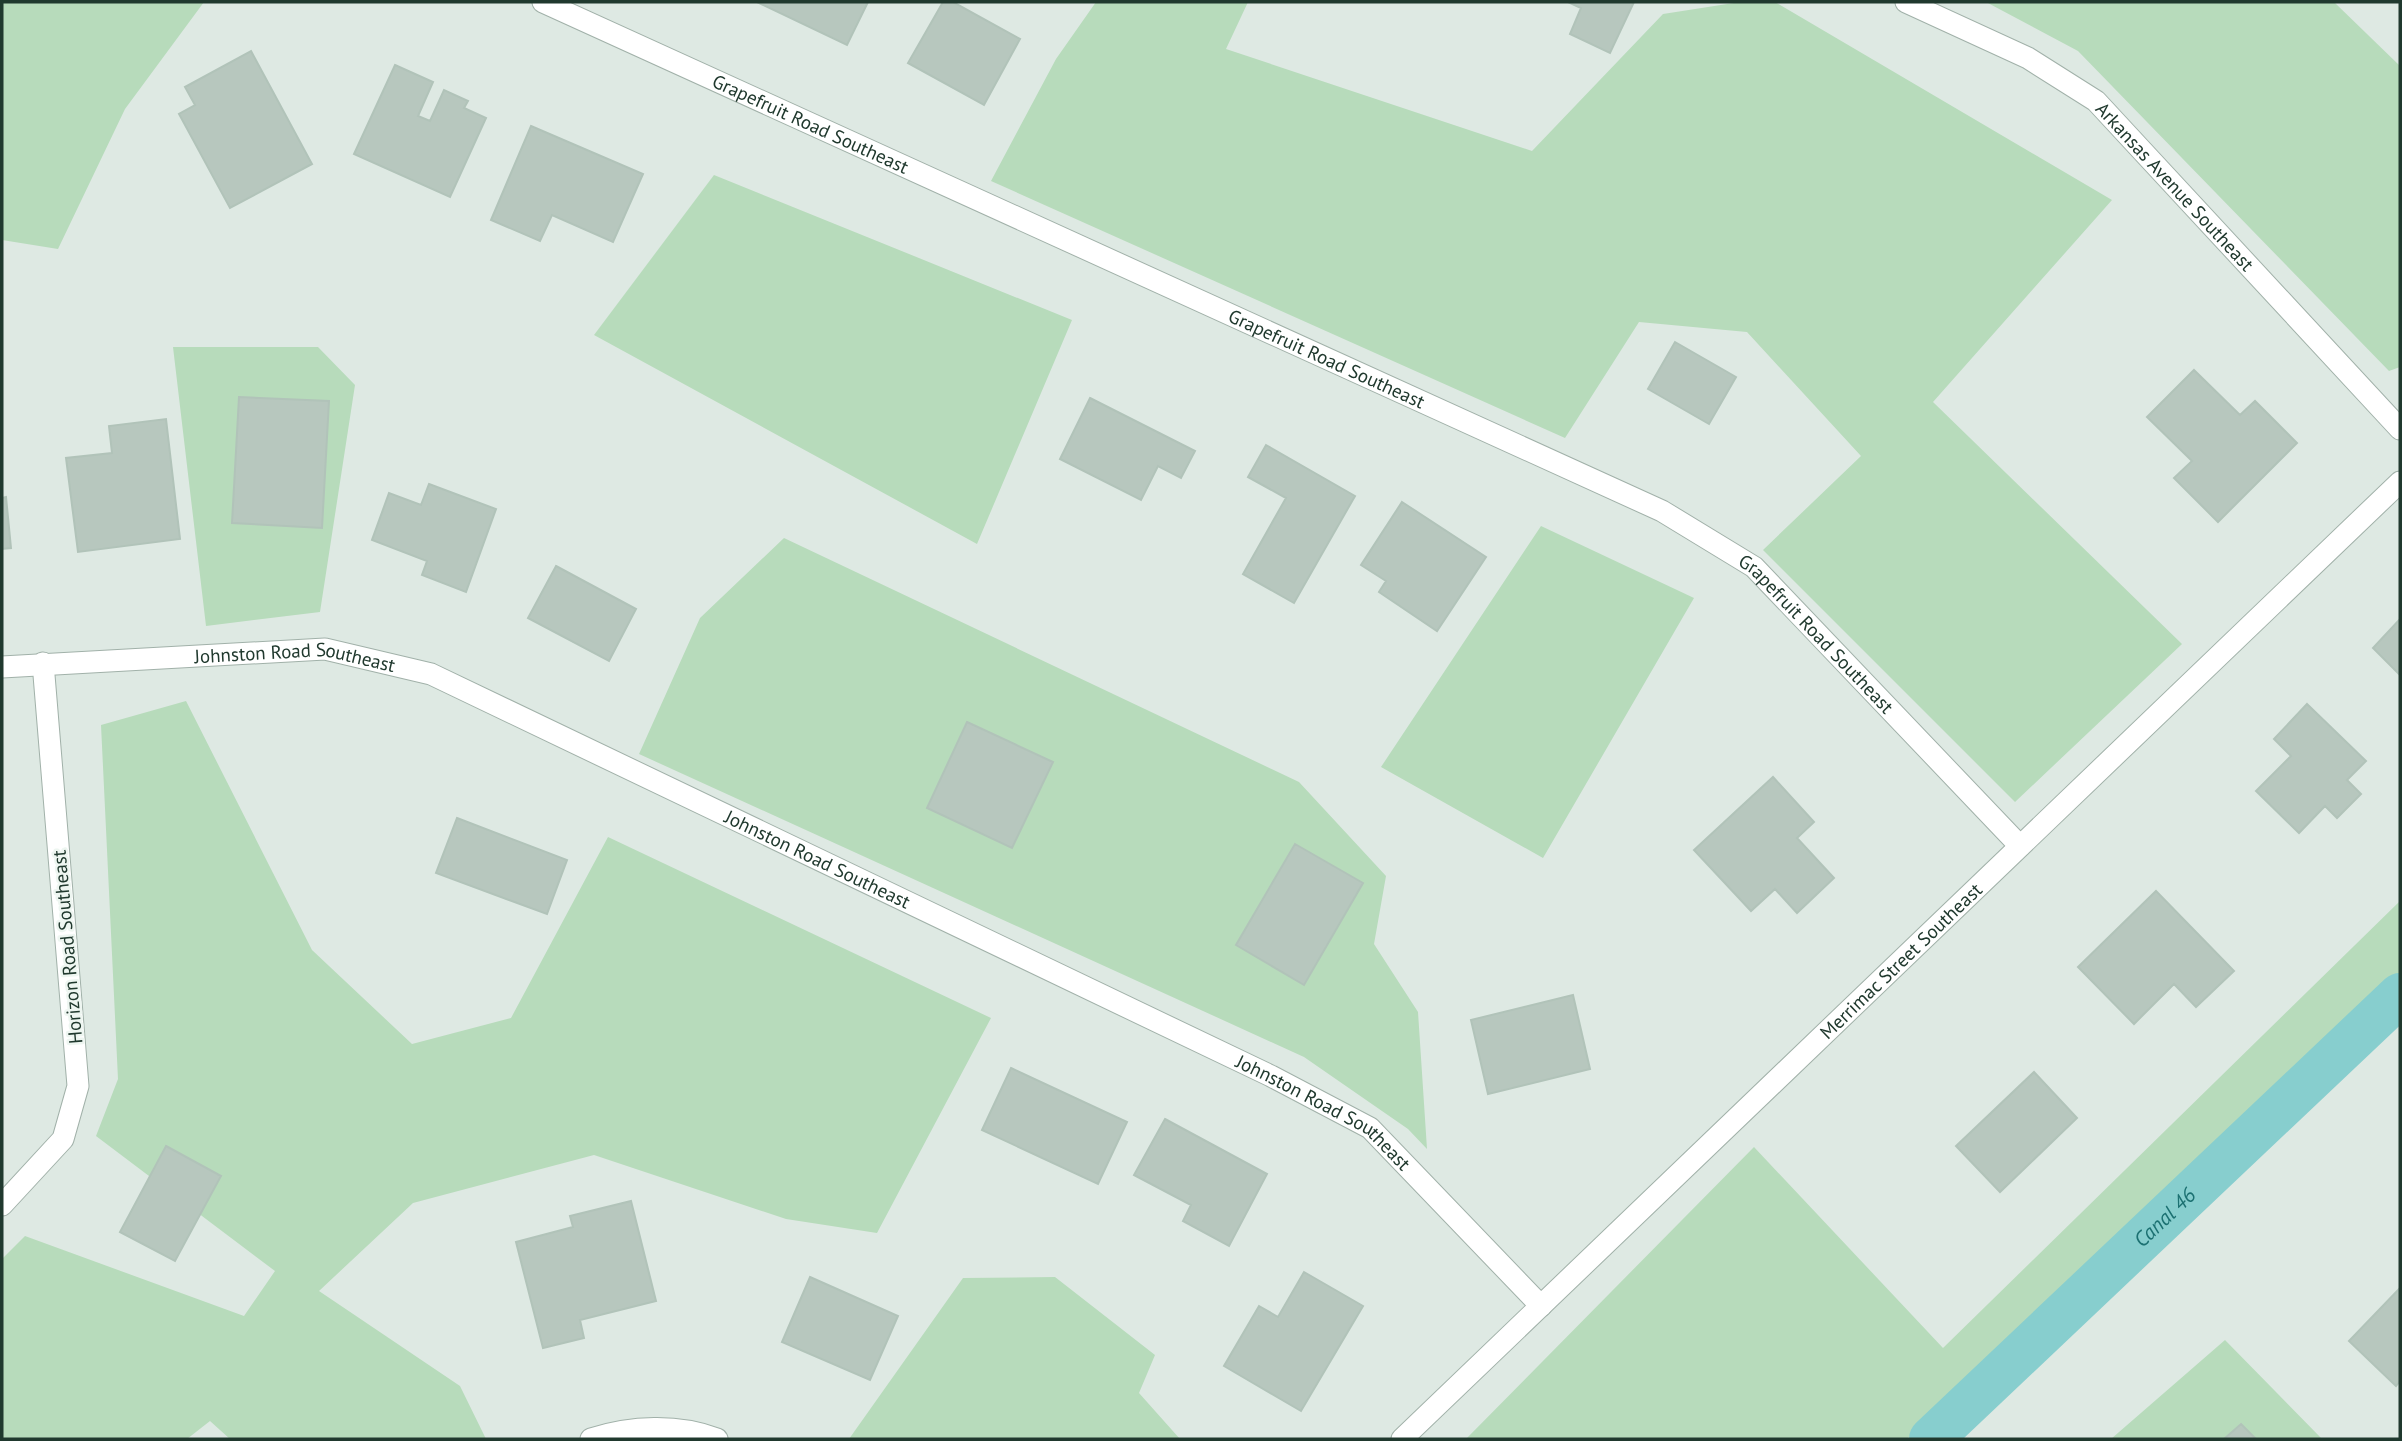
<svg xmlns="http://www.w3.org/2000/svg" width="2402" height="1441" font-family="'PT Sans',sans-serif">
<rect width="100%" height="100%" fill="#dee9e3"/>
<path fill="#b7dbbb" d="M2 2H204L125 109 58 249 2 240Z
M1096 2H1248L1226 49 1532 151 1663 14 1740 2H1775L2112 200 1933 402 2182 644 2015 802 1763 550 1861 456 1747 332 1639 322 1565 438 991 181 1056 59Z
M1986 2H2334L2400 66V367L2389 371 2078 51Z
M714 175 1072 320 977 544 594 335Z
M173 347H318L355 385 320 612 206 626Z
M1541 526 1694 598 1543 858 1381 767Z
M784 538 1299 782 1386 876 1374 944 1418 1012 1427 1149 1408 1129 1304 1057 639 754 700 618Z
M186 701 312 950 412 1044 511 1018 608 837 991 1018 877 1233 786 1219 594 1155 413 1203 319 1291 460 1386 486 1439H230L210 1421 187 1439H2V1259L25 1236 244 1316 275 1271 96 1136 118 1079 101 725Z
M2400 901V973L1907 1439H1466L1754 1147 1943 1348Z
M1055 1277 1155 1355 1139 1393 1180 1439H849L963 1278Z
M2225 1340 2322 1439H2111Z"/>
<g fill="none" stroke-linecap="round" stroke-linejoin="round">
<path stroke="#87cece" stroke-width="44" id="s1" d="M1931 1439 2400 995"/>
</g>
<path fill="#b7c7be" stroke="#b1c3b9" stroke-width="2" d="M757 2H868L847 45Z
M943 2H953L1020 39 984 105 908 63Z
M1568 2H1634L1610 53 1570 34 1581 8Z
M251 51 312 164 230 208 179 114 195 105 185 87Z
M395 65 433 82 418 116 430 121 444 90 468 101 464 108 486 118 450 197 354 154Z
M531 126 643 174 613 242 552 215 540 241 491 220Z
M1675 342 1736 377 1709 424 1648 389Z
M2194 370 2240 415 2255 401 2297 443 2218 522 2174 478 2192 461 2147 417Z
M239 397 329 401 322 528 232 523Z
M1090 398 1195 451 1181 478 1158 466 1141 500 1060 459Z
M166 419 180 539 78 552 66 458 112 453 109 426Z
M1266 445 1355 496 1294 603 1243 574 1286 498 1248 477Z
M429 484 496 509 466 592 422 575 427 561 372 540 389 493 421 505Z
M6 497 11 548 2 549V498Z
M1402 502 1486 557 1437 631 1379 592 1386 581 1361 565Z
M556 566 636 609 609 661 528 618Z
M2400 619V675L2373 648Z
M2307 704 2366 761 2347 780 2361 794 2337 818 2325 806 2299 833 2256 791 2291 756 2274 739Z
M967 722 1053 762 1012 848 927 808Z
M1773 777 1814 822 1797 838 1834 878 1797 913 1775 889 1751 911 1694 850Z
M457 818 567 860 547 914 436 873Z
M1295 844 1363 883 1304 985 1236 945Z
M2156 891 2234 971 2196 1007 2174 984 2134 1024 2078 967Z
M1573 995 1590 1069 1488 1094 1471 1020Z
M1011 1068 1127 1122 1098 1184 982 1130Z
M2034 1072 2077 1118 2000 1192 1956 1146Z
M1165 1119 1267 1174 1229 1246 1183 1221 1191 1205 1134 1175Z
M166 1146 221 1176 175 1261 120 1232Z
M631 1201 656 1301 580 1320 584 1338 543 1348 516 1242 573 1227 570 1216Z
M1304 1272 1363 1306 1301 1411 1224 1366 1259 1306 1278 1317Z
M810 1277 898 1316 870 1380 782 1342Z
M2400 1288V1381L2396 1386 2349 1341Z
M2241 1424 2256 1439H2224Z"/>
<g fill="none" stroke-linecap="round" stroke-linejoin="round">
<defs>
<g id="street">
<path id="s2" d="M543 2 1662 511 1754 567 2020 846"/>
<path id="s3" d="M1906 2 2028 58 2096 101 2400 429"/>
<path id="s4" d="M2 667 325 649 431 674 1271 1076 1370 1128 1541 1306"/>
<path d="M2 1205 63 1139 78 1086 43 663"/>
<path d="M591 1439C631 1426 678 1424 717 1439"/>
<path id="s5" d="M1402 1439 2400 482"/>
</g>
</defs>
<use href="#street" stroke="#a1b1a9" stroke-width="23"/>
<use href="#street" stroke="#fff" stroke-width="21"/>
</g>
<g text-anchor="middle" stroke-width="5" stroke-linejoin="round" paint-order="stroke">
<g font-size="19" fill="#20392e" stroke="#eef6f1">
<text dy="7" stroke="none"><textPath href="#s2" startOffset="294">Grapefruit Road Southeast</textPath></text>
<text dy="7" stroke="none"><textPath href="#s3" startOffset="331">Arkansas Avenue Southeast</textPath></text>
<text dy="7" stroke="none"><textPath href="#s2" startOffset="861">Grapefruit Road Southeast</textPath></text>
<text dy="7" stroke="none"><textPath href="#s2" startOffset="1428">Grapefruit Road Southeast</textPath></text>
<text dy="7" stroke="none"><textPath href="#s4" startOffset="294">Johnston Road Southeast</textPath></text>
<text dy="7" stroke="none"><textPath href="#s4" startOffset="861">Johnston Road Southeast</textPath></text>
<text transform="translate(67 947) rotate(-95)" y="7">Horizon Road Southeast</text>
<text dy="7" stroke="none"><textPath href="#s5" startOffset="691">Merrimac Street Southeast</textPath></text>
<text dy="7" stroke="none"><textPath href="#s4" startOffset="1428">Johnston Road Southeast</textPath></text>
</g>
<g font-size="21" font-style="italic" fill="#1c7172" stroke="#eef6f1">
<text dy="7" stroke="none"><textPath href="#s1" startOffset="322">Canal 46</textPath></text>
</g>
</g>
<rect width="2402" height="1441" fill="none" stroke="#20392e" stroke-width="7"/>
</svg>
